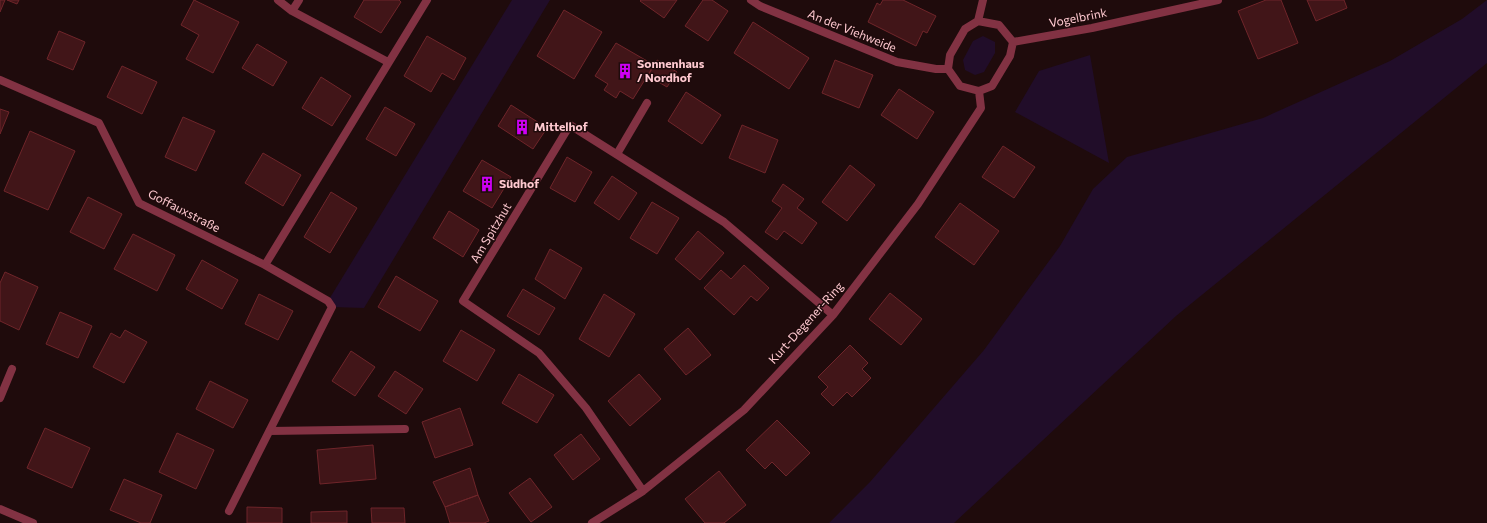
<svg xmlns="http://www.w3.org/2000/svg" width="1487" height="523" font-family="Commissioner,sans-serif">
<rect width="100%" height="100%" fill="#1f0b0c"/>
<path fill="#210d29" d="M512 0H550L364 308 332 307 328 301Z
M1487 0V63L1176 316 954 523H829L870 482 984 350 1060 246 1093 189 1127 157 1263 118 1390 61 1462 19Z
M983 36 995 42V53L984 72 975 75 965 70 963 60 973 41Z
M1090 55 1109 163 1015 112 1039 71Z"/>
<path fill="#411518" stroke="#6f252a" d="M0 0H5L0 12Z
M7 0H19L17 4Z
M194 0 239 22 213 73 186 59 199 35 181 25Z
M364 0H399L401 2 381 33 354 17Z
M641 0H677L664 18 640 1Z
M703 0H712L728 11 708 41 685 26Z
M883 0H903L936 16 927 33 923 31 916 46 868 22 877 3 880 5Z
M1266 0H1281L1298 43 1258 59 1238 11Z
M1307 0H1344L1347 8 1316 21Z
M564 10 602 32 574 79 537 56Z
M753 22 809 58 789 89 734 53Z
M59 31 85 42 73 70 47 59Z
M427 36 466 58 454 80 442 73 431 92 404 76Z
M616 43 654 65 633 99 620 91 616 98 604 90 608 84 595 76Z
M257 44 287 62 273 86 242 68Z
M657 60 677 72 667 87 648 76Z
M835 60 873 75 859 108 822 93Z
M122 66 157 82 142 114 107 97Z
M321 77 351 96 332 126 302 108Z
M899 89 934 112 917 139 881 115Z
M686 92 721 115 702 144 668 121Z
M511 105 547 128 533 149 498 126Z
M385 107 415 124 396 156 366 139Z
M0 109 9 112 0 134Z
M183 117 215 131 196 171 165 157Z
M742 125 778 140 765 173 729 158Z
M30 131 75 151 48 210 4 191Z
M1003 146 1035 167 1014 198 982 177Z
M263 153 301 175 283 206 245 183Z
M567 157 592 172 575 202 550 188Z
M482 160 511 177 492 208 463 191Z
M850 165 875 185 847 221 822 202Z
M612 176 637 193 619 220 594 203Z
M783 184 804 199 797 208 817 223 802 244 784 231 777 240 765 232 782 208 772 201Z
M331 192 357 208 330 253 304 237Z
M88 197 122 214 104 249 70 232Z
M652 202 679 218 657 254 630 238Z
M960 203 999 231 974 265 935 237Z
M449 211 479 230 463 257 433 238Z
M698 231 724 253 700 280 675 259Z
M133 234 175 255 157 291 114 269Z
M550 249 582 268 565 299 535 279Z
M202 260 238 280 222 309 186 289Z
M744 265 769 288 757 301 751 296 734 315 704 288 721 270 731 279Z
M5 272 38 287 19 330 0 321V283Z
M396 276 438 301 420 331 378 307Z
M523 289 555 308 539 335 507 316Z
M890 293 922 319 901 345 869 319Z
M259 294 293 311 278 340 245 324Z
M604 294 635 314 609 357 579 339Z
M60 312 92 326 78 358 46 344Z
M688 328 711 355 686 375 664 349Z
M125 330 147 342 124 383 93 367 111 333 120 338Z
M461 330 495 350 477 381 443 361Z
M850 345 868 363 862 369 871 378 852 397 847 392 833 406 821 394 828 387 818 377Z
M351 351 375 367 355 396 332 381Z
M395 371 423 389 406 414 378 396Z
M519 374 554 395 537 423 502 403Z
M639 374 661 399 630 426 608 401Z
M210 381 248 400 233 428 196 409Z
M460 408 473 445 435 458 422 422Z
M777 420 810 453 786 476 772 462 765 469 746 450Z
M45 428 90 448 72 488 27 468Z
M177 433 214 450 196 489 159 472Z
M581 434 600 459 573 480 554 455Z
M373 445 376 479 320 484 317 450Z
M470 468 478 495 445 507 433 482Z
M719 471 746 505 724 523H705L685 499Z
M530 478 552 507 531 522 509 493Z
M124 479 162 495 150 523H141L110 510Z
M478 495 489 521 484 523H450L445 507Z
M247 507 282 508V523H247Z
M371 508H404L405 523H372Z
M347 511V523H311V512Z"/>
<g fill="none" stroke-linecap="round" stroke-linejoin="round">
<path stroke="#823243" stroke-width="8" d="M617 154 647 103
M270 431 405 429"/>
<path stroke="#823243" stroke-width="8" d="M278 0 292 11 388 62
M751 0 760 6 897 62 936 69H948
M292 11 299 0
M978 21 999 25 1013 42 1010 56 992 86 979 91 960 86 948 69 950 55 965 29 978 21 983 0
M1013 42 1092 28 1218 0
M0 80 99 123 139 203 265 265 328 301 332 307 229 511
M265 265 427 0
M0 398 12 369
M643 491 586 408 539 353 463 301 570 125 724 222 833 315
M0 509 33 523
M592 523 643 491 744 410 833 315 918 204 981 108 979 91"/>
</g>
<defs>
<symbol id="building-bare" viewBox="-9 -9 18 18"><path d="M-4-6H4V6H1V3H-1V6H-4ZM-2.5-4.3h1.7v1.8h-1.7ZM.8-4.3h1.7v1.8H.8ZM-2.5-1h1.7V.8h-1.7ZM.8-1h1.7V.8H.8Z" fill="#ce00f4" stroke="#1f0b0c" stroke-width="2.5" paint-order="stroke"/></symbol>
</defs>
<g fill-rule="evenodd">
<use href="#building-bare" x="614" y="60" width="22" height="22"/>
<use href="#building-bare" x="511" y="116" width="22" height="22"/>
<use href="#building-bare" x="476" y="173" width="22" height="22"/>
</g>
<g text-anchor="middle" stroke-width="3" stroke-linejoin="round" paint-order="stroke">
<g font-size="12" fill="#ffc9d0" stroke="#1f0b0c">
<text transform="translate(1078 18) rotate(-11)" y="4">Vogelbrink</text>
<text transform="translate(852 31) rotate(22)" y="4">An der Viehweide</text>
<text transform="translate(184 211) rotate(27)" y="4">Goffauxstraße</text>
<text transform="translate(491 233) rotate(-59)" y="4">Am Spitzhut</text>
<text transform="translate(806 323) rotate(-48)" y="4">Kurt-Degener-Ring</text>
</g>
<g font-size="12" font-weight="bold" fill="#ffc9d0" stroke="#1f0b0c" text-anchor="start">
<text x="637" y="68">Sonnenhaus<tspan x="637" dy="14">/ Nordhof</tspan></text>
<text x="534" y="131">Mittelhof</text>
<text x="499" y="188">Südhof</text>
</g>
</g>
</svg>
